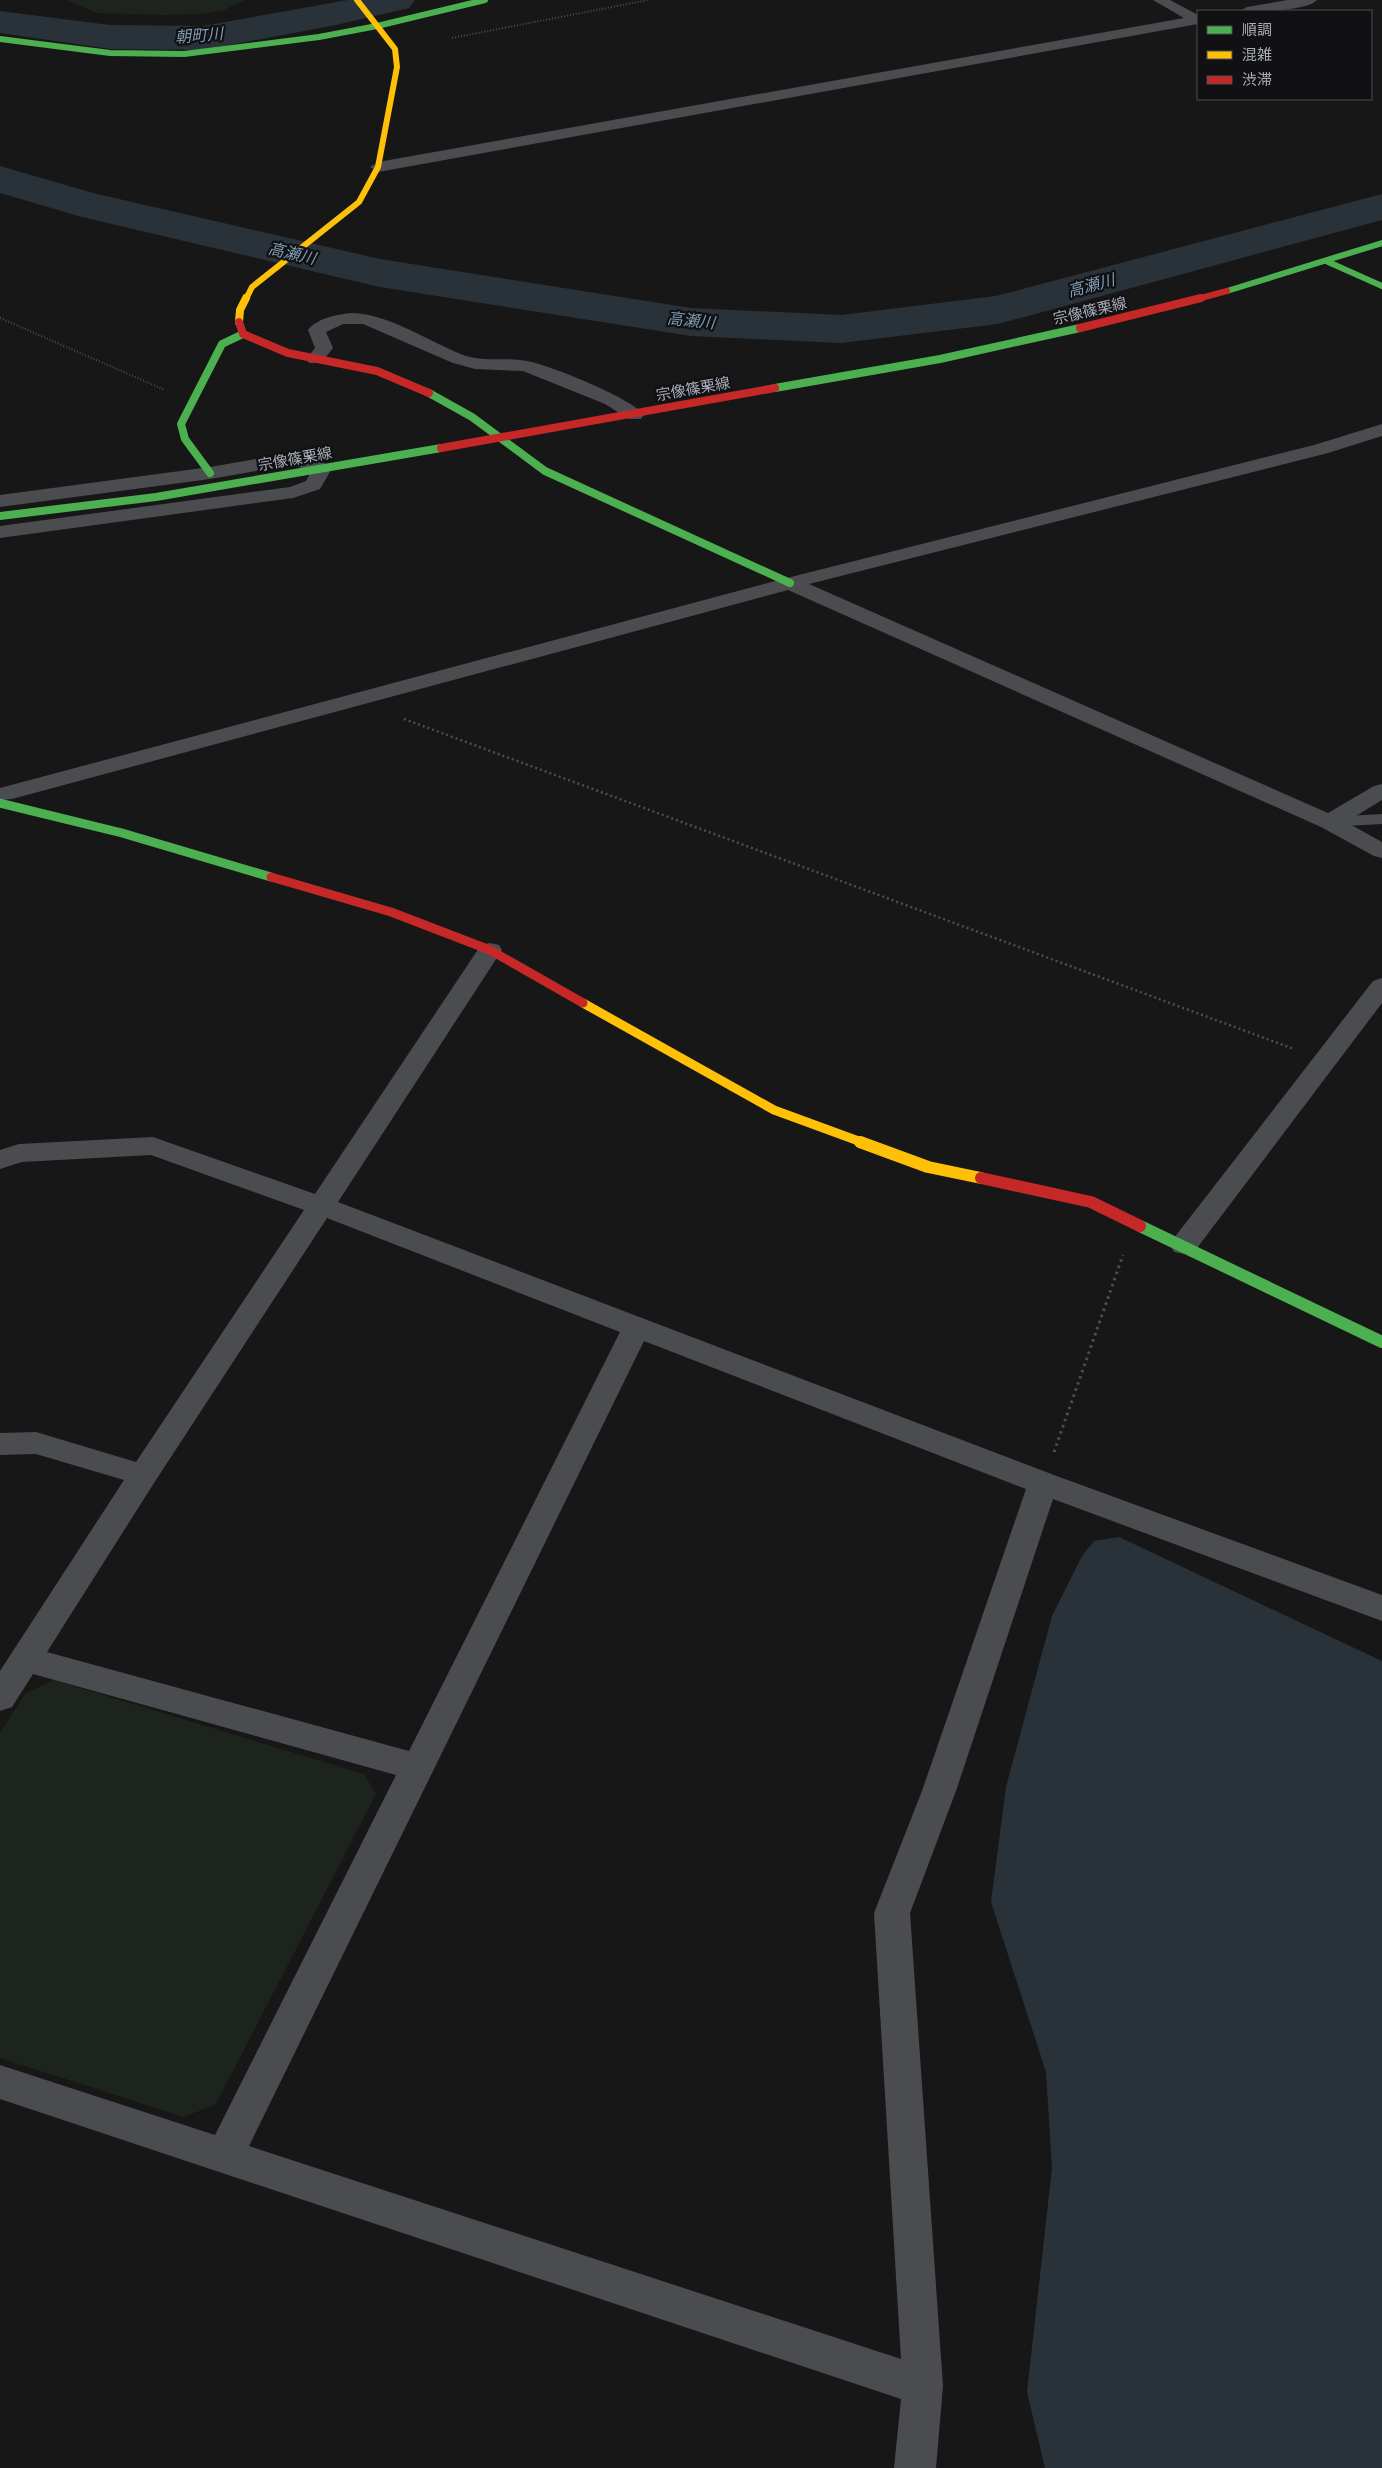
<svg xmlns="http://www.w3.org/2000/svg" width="1382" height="2468" font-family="'DM Sans','Noto Sans JP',sans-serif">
<rect width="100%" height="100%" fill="#171717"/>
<path fill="#1d241e" d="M67 0H245L224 10 203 14 161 15 97 13Z
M54 1680 364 1774 376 1794 216 2104 184 2117 0 2058V1732L26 1693Z"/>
<path fill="#2a3239" d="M1119 1537 1382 1661V2468H1045L1027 2392 1052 2168 1046 2072 991 1902 1006 1787 1052 1616 1082 1556 1094 1541Z"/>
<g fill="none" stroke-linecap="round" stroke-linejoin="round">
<path fill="#2a3239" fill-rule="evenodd" d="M348 0H415L409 8 336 25 203 50 110 49 0 33V11L110 25 203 26Z
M0 166 93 193 380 259 691 308 841 315 996 296 1382 194V220L998 324 841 343 691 336 380 287 82 217 0 193Z"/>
<path stroke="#4d4e52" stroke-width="2" stroke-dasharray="1 2" stroke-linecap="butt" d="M452 38 648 0
M0 318 165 390"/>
<path stroke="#4d4e52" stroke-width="2.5" stroke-dasharray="2 3" stroke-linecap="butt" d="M404 719 1294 1049"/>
<path stroke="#4d4e52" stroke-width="3" stroke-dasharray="2.5 4" stroke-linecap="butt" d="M1054 1452 1123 1255"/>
<path fill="#4b4c50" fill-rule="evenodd" d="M1382 814V824L1329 827 1323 826 1320 822 1323 818 1329 817Z"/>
<path fill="#4b4c50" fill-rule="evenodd" d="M1153 0H1170L1198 15V24L378 172 370 167 378 162 1184 18Z
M1287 0H1317C1308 11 1255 12 1240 11L1247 7Z
M352 313C390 314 431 343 466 356 486 362 507 357 527 361 549 365 632 398 644 415L641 419H629L605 404 523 371 475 369 453 363 363 324H343L326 332 333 348 321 363H309L306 359 315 348 308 330C317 318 338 314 352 313Z
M1382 424V436L1328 453 809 584 1328 813 1374 786 1382 784V800L1346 822 1382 842V858L1374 856 1321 827 788 590 12 799 0 800V788L783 579 1314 445Z
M278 455C295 455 321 454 331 470L320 489 293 498 0 538V526L290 487 306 481 311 472 299 467H278L210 479 0 507V495L210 467Z
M490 943 499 945 502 950 338 1202 1054 1475 1382 1595V1621L1053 1499 956 1791 910 1913 943 2386 936 2468H894L901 2399 0 2099V2065L215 2135 396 1775 33 1674 12 1707 0 1711V1671L124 1480 36 1454 0 1455V1433L36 1432 136 1462 304 1210 151 1155 22 1162 0 1169V1150L19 1144 153 1137 315 1194 481 945ZM327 1218 620 1332 409 1751 47 1652 154 1483ZM644 1341 1026 1489 922 1791 874 1913 901 2359 249 2146Z
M1382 978V1003L1194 1252 1184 1254 1174 1252 1170 1245 1174 1238 1373 981Z"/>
<path stroke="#4caf50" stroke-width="6" d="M0 39 110 53 184 54 319 37 377 26 485 0
M1326 261 1382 286
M1227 291 1382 243"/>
<path stroke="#4caf50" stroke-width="8" d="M775 388 940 359 1080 328
M429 393 472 417 545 471 790 583
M210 473 185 439 181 424 222 344 243 334
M0 516 156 497 441 448"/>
<path stroke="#4caf50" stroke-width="9" d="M0 803 122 833 271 877"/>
<path stroke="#4caf50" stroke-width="12" d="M1140 1226 1382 1342"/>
<path stroke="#ffc107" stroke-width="6" d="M246 299 252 287 359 202 378 167 397 67 395 49 357 0"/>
<path stroke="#ffc107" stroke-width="8" d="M239 322 240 310 246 298"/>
<path stroke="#ffc107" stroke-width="9" d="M583 1003 774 1110 864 1143"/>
<path stroke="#ffc107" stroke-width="12" d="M860 1142 928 1167 981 1178"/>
<path stroke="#c62828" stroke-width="6" d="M1197 299 1227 291"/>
<path stroke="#c62828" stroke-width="8" d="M239 322 243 334 288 353 377 371 429 393
M1080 328 1201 298
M441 448 775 388"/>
<path stroke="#c62828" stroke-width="9" d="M271 877 391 912 490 950 583 1003"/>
<path stroke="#c62828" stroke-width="12" d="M981 1178 1091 1202 1140 1226"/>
</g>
<g text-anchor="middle" stroke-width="4.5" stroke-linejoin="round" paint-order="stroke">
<g font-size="15" fill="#a8adb8" stroke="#111113">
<text transform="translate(1090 311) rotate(-13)" y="5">宗像篠栗線</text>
<text transform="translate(693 389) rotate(-10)" y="5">宗像篠栗線</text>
<text transform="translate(295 459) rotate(-10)" y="5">宗像篠栗線</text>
</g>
<g font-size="16" font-style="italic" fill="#7f9bb3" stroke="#111113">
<text transform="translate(199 35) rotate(-5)" y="6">朝町川</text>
<text transform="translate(292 253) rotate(13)" y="6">高瀬川</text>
<text transform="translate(1091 285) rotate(-15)" y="6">高瀬川</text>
<text transform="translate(691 320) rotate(6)" y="6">高瀬川</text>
</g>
</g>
<rect x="1197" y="10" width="175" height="90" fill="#111113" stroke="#4d4f55"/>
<rect x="1207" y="26" width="25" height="8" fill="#4caf50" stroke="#4d4f55"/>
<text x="1242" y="35" font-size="15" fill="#a8adb8">順調</text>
<rect x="1207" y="51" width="25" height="8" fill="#ffc107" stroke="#4d4f55"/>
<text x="1242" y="60" font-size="15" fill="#a8adb8">混雑</text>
<rect x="1207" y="76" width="25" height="8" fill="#c62828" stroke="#4d4f55"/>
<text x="1242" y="85" font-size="15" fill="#a8adb8">渋滞</text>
</svg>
